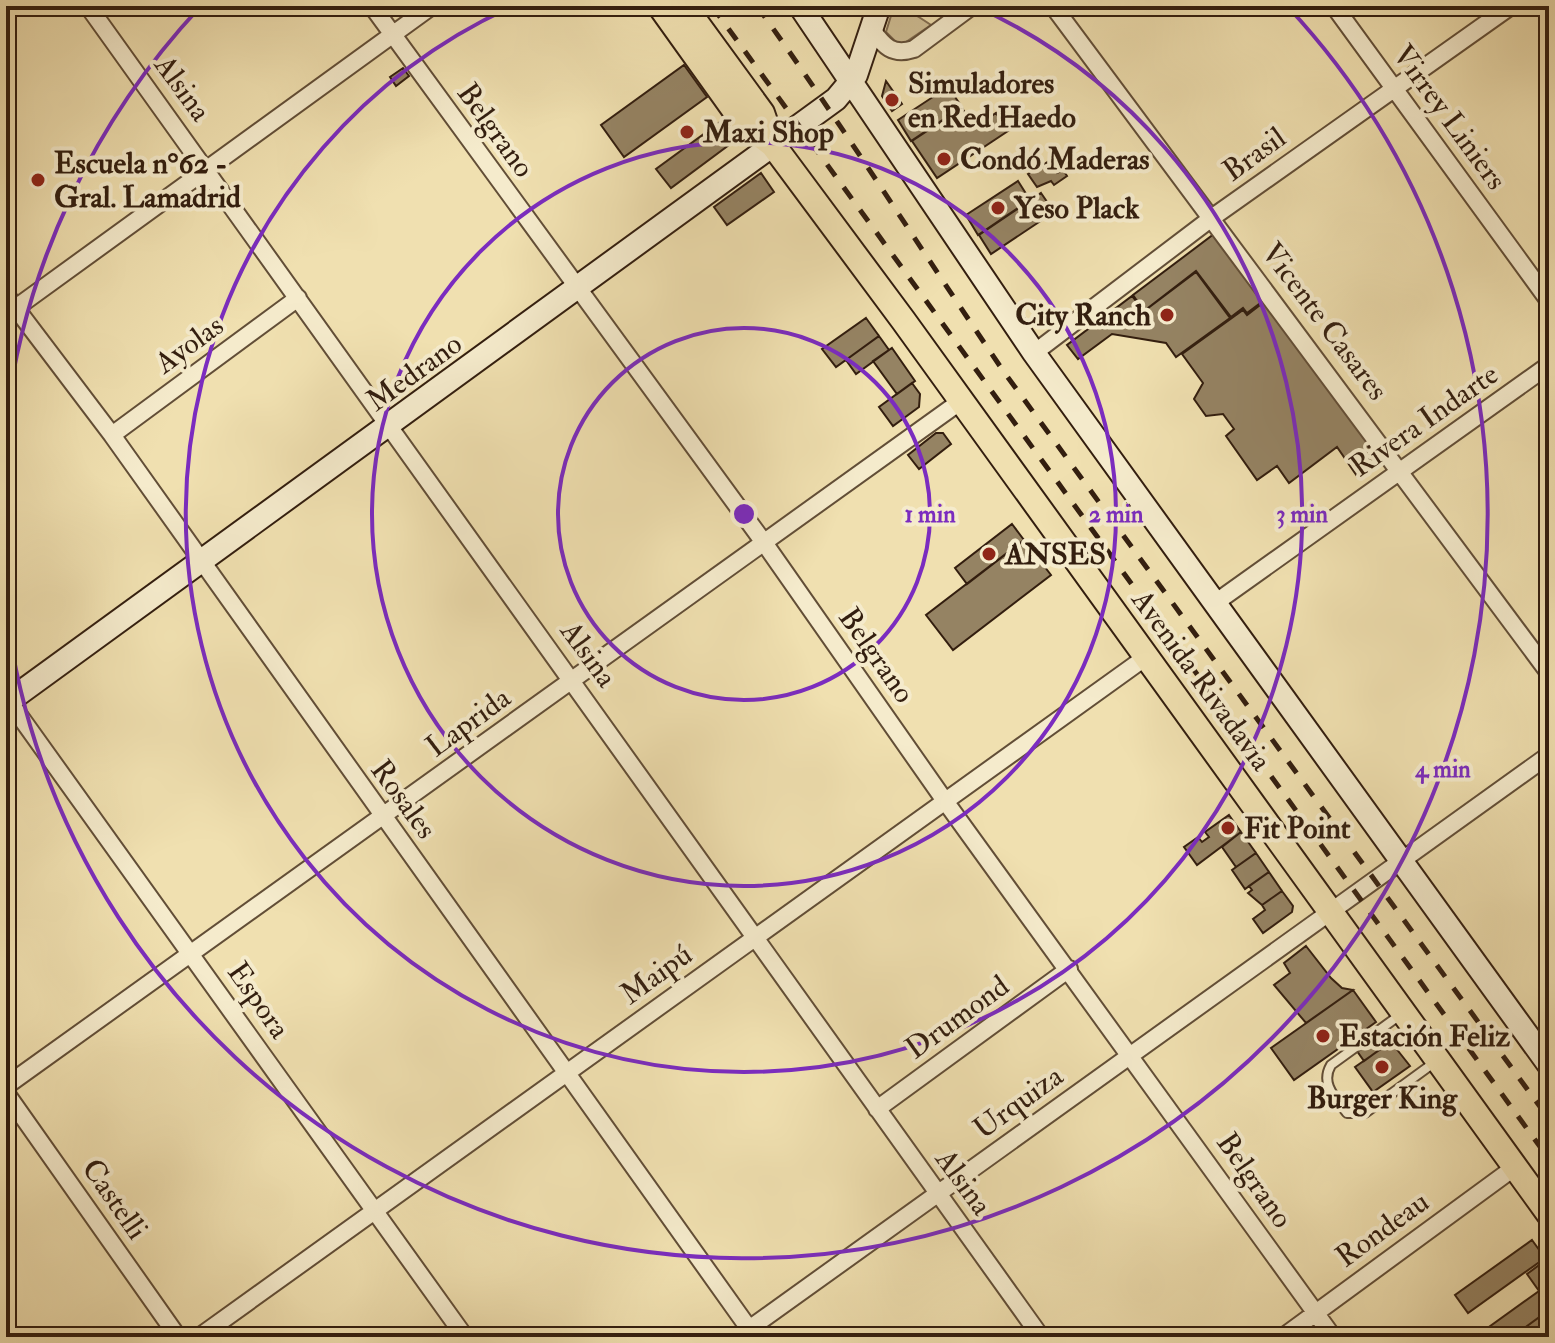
<svg xmlns="http://www.w3.org/2000/svg" width="1555" height="1343" font-family="'IM FELL Double Pica',serif">
<rect width="100%" height="100%" fill="#f0e0b0"/>
<filter id="stains"><feTurbulence type="fractalNoise" baseFrequency=".0025" numOctaves="4"/><feColorMatrix values="0 0 0 0 .2 0 0 0 0 .09 0 0 0 0 .02 0 0 0 .5 -.17"/></filter>
<radialGradient id="worn" r=".72"><stop offset=".6" stop-color="#630" stop-opacity="0"/><stop offset="1" stop-color="#630" stop-opacity=".3"/></radialGradient>
<path fill="#d0bf95" stroke="#826e52" stroke-width="2" d="M894 6H902L931 25 900 46 886 32Z"/>
<path fill="#958363" stroke="#331e0f" stroke-width="2" d="M907 6H931L918 16Z
M684 65 707 97 624 157 601 125Z
M403 68 409 76 396 86 390 77Z
M886 81 902 104 892 111 882 96Z
M948 87 962 107 911 141 898 120Z
M962 108 975 127 996 113 1008 131 937 178 912 141Z
M723 120 737 139 671 188 656 169Z
M1049 161 1057 173 1063 170 1067 176 1054 185 1051 181 1037 187 1028 174Z
M761 173 774 192 727 225 714 207Z
M1018 181 1030 200 978 235 966 215Z
M1041 193 1054 212 991 254 979 235Z
M1214 234 1263 301 1247 313 1243 308 1231 317 1196 271 1144 311 1133 295Z
M1196 272 1230 318 1176 357 1166 343 1112 334 1078 359 1067 345 1132 296 1144 311Z
M1264 302 1381 458 1357 476 1337 447 1289 483 1277 466 1257 480 1226 436 1234 429 1223 414 1206 416 1194 399 1203 383 1182 354 1243 310 1247 315Z
M866 318 879 336 836 367 822 349Z
M879 336 889 350 856 374 846 360Z
M892 348 915 381 897 394 873 361Z
M912 383 920 394 919 407 893 426 879 407Z
M936 433H943L951 444 919 469 908 455Z
M1012 524 1024 540 967 584 955 568Z
M1024 540 1051 575 953 650 926 615Z
M1229 815 1241 832 1197 865 1184 847 1198 837 1202 842 1209 837 1205 832Z
M1241 832 1256 853 1236 867 1222 847Z
M1256 853 1269 872 1245 889 1232 870Z
M1269 872 1282 891 1262 905 1248 893 1252 890 1249 886Z
M1282 891 1293 906 1292 912 1263 933 1253 919 1265 910 1262 905Z
M1306 946 1331 978 1342 988 1353 990 1306 1023 1274 985 1290 973 1284 963Z
M1353 990 1376 1022 1294 1080 1271 1048Z
M1365 1031 1379 1050 1364 1061 1350 1041Z
M1391 1042 1410 1066 1373 1092 1355 1067Z
M1532 1240 1545 1258 1468 1313 1455 1295Z
M1546 1260 1549 1310 1512 1337H1475L1539 1291 1527 1274Z
M1549 1310V1337H1512Z"/>
<g fill="none" stroke-linecap="round" stroke-linejoin="round">
<defs>
<path id="lane" d="M1400 1015 1331 1065C1320 1084 1335 1097 1347 1113H1365L1435 1062"/>
<path id="street" d="M88 6 1041 1337
M372 6 765 544 945 801 1333 1337
M1053 6 1549 673
M1334 6 1549 301
M872 30C884 46 892 56 914 49L972 6
M6 295 112 435 755 1337
M6 315 432 6
M1034 353 1213 217 1511 6
M112 435 298 298
M1215 603 1549 365
M6 697 465 1337
M6 1086 961 401
M6 1093 178 1337
M877 1109 1069 969
M199 1337 1146 657
M738 1337 1549 755
M1283 1337 1515 1167"/>
<path id="secondary" d="M800 6 1034 353 1549 1065
M6 703 836 99 856 75 879 6"/>
<path id="primary" d="M660 6 743 122 773 145
M684 6 762 113 773 145 903 320 1549 1214"/>
</defs>
<use href="#lane" stroke="#624e37" stroke-width="12"/>
<use href="#street" stroke="#624e37" stroke-width="20"/>
<use href="#secondary" stroke="#331e0f" stroke-width="26"/>
<use href="#primary" stroke="#331e0f" stroke-width="28"/>
<use href="#lane" stroke="#f5ebcc" stroke-width="8"/>
<use href="#street" stroke="#f5ebcc" stroke-width="16"/>
<use href="#secondary" stroke="#f5ebcc" stroke-width="22"/>
<use href="#primary" stroke="#f0e0b0" stroke-width="24"/>
<path stroke="#331e0f" stroke-width="5" stroke-dasharray="14 14" stroke-linecap="butt" d="M712 6 1549 1159
M757 6C843 126 921 250 1004 372L1549 1119"/>
</g>
<g fill="none" stroke="#7b2cbf" stroke-width="4">
<circle cx="744" cy="514" r="186"/>
<circle cx="744" cy="514" r="372"/>
<path d="M975 6A558 558 0 1 1 513 6"/>
<path d="M6 417A744 744 0 0 1 200 7M1288 7A744 744 0 1 1 6 611"/>
</g>
<g fill="#8f2418" stroke="#f5ebcc" stroke-width="3">
<circle cx="892" cy="100" r="8"/>
<circle cx="687" cy="132" r="8"/>
<circle cx="944" cy="159" r="8"/>
<circle cx="38" cy="180" r="8"/>
<circle cx="998" cy="208" r="8"/>
<circle cx="1167" cy="315" r="8"/>
<circle cx="989" cy="554" r="8"/>
<circle cx="1228" cy="828" r="8"/>
<circle cx="1323" cy="1036" r="8"/>
<circle cx="1382" cy="1067" r="8"/>
</g>
<g text-anchor="middle" stroke-width="8" stroke-linejoin="round" paint-order="stroke">
<g font-size="30" font-weight="bold" fill="#331e0f" stroke="#f5ebcc" text-anchor="start">
<text x="908" y="93">Simuladores<tspan x="908" dy="34">en Red Haedo</tspan></text>
<text x="703" y="142">Maxi Shop</text>
<text x="960" y="169">Condó Maderas</text>
<text x="54" y="173">Escuela n°62 -<tspan x="54" dy="34">Gral. Lamadrid</tspan></text>
<text x="1014" y="218">Yeso Plack</text>
<text x="1151" y="325" text-anchor="end">City Ranch</text>
<text x="1005" y="564">ANSES</text>
<text x="1244" y="838">Fit Point</text>
<text x="1339" y="1046">Estación Feliz</text>
<text x="1382" y="1108" text-anchor="middle">Burger King</text>
</g>
<g font-size="30" fill="#331e0f" stroke="#f5ebcc">
<text transform="translate(183 88) rotate(54)" y="10">Alsina</text>
<text transform="translate(1450 117) rotate(54)" y="10">Virrey Liniers</text>
<text transform="translate(496 130) rotate(54)" y="10">Belgrano</text>
<text transform="translate(1254 154) rotate(-36)" y="10">Brasil</text>
<text transform="translate(1325 321) rotate(53)" y="10">Vicente Casares</text>
<text transform="translate(189 344) rotate(-36)" y="10">Ayolas</text>
<text transform="translate(414 372) rotate(-36)" y="10">Medrano</text>
<text transform="translate(1424 420) rotate(-35)" y="10">Rivera Indarte</text>
<text transform="translate(589 654) rotate(54)" y="10">Alsina</text>
<text transform="translate(877 655) rotate(55)" y="10">Belgrano</text>
<text transform="translate(1202 680) rotate(54)" y="10">Avenida Rivadavia</text>
<text transform="translate(468 722) rotate(-36)" y="10">Laprida</text>
<text transform="translate(404 799) rotate(54)" y="10">Rosales</text>
<text transform="translate(656 974) rotate(-36)" y="10">Maipú</text>
<text transform="translate(259 1000) rotate(55)" y="10">Espora</text>
<text transform="translate(957 1017) rotate(-36)" y="10">Drumond</text>
<text transform="translate(1018 1102) rotate(-36)" y="10">Urquiza</text>
<text transform="translate(1255 1180) rotate(55)" y="10">Belgrano</text>
<text transform="translate(964 1182) rotate(54)" y="10">Alsina</text>
<text transform="translate(115 1199) rotate(55)" y="10">Castelli</text>
<text transform="translate(1382 1229) rotate(-36)" y="10">Rondeau</text>
</g>
</g>
<circle cx="744" cy="514" r="12" fill="#7b2cbf" stroke="#f5ebcc" stroke-width="4"/>
<g font-size="24" text-anchor="middle" font-weight="bold" fill="#7b2cbf" stroke="#f5ebcc" stroke-width="8" stroke-linejoin="round" paint-order="stroke">
<text x="930" y="522">1 min</text>
<text x="1116" y="522">2 min</text>
<text x="1302" y="522">3 min</text>
<text x="1443" y="777">4 min</text>
</g>
<rect width="1555" height="1343" fill="none" stroke="#f0e0b0" stroke-width="32"/>
<rect x="8" y="8" width="1539" height="1327" fill="none" stroke="#331e0f" stroke-width="4"/>
<rect x="16" y="16" width="1523" height="1311" fill="none" stroke="#331e0f" stroke-width="2"/>
<rect width="100%" height="100%" filter="url(#stains)"/>
<rect width="100%" height="100%" fill="url(#worn)"/>
</svg>
